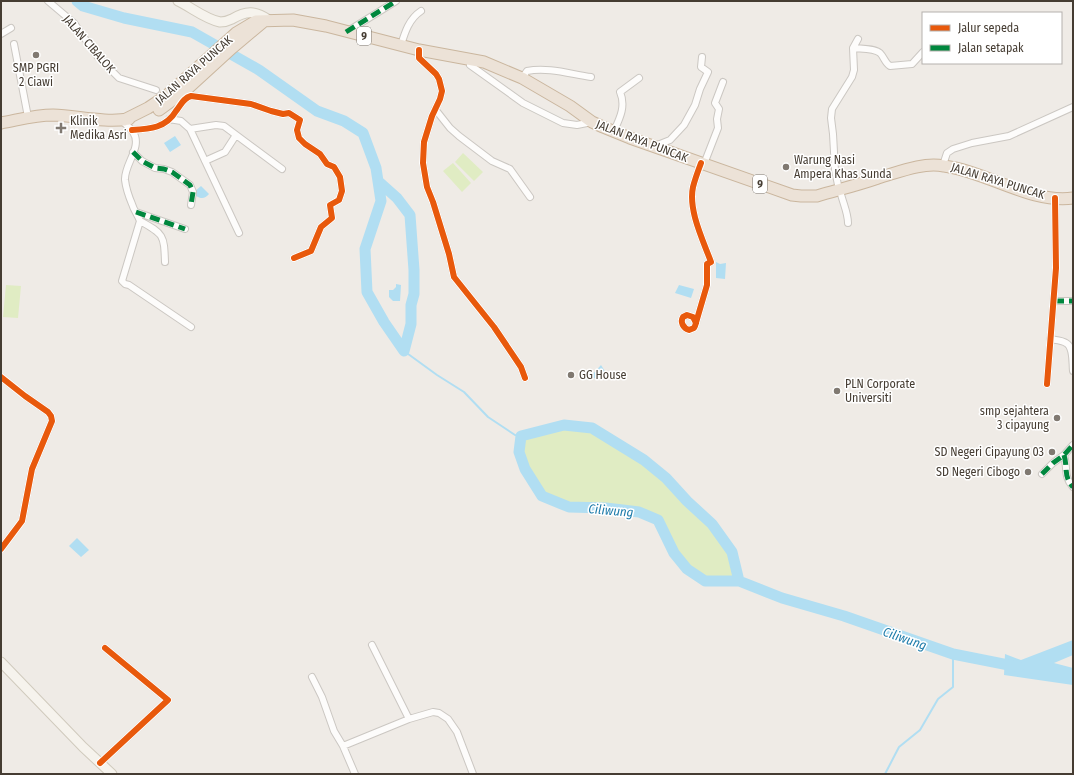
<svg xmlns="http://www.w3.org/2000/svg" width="1074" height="775" font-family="'Fira Sans Condensed',sans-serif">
<rect width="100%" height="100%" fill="#efebe6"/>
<path fill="#e0ecc3" d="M463 153 483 172 474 181 455 162Z
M453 163 471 183 462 192 443 171Z
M6 285 21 286 18 318 3 317Z
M564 425 592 428 644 460 666 478 687 501 712 524 732 552 739 581H705L687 569 674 553 658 520 639 512 606 508 569 507 542 496 525 469 519 452 521 436Z"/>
<path fill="#b1def2" d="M175 136 181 145 170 152 164 143Z
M201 186 209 194C205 199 201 199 196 196L194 192Z
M716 262 720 264 726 263 725 279 716 278Z
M396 284 401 285 400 301H393L389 297V290H393L396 287Z
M679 285 694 289 691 298 675 293Z
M601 365 606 373 607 377 604 379 593 378 592 375Z
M77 538 89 550 81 557 69 546Z
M1073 640V655L1054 663 1073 668V685L1004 675 1005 654 1021 660Z"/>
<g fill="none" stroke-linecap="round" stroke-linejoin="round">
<path stroke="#b1def2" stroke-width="2" d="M404 351 437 375 464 392 488 417 515 435 521 436
M885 774 899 747 920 730 938 699 953 687V654"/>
<path stroke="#b1def2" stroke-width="11" d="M77 1 83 6 124 18 192 32 259 70 317 111 344 121 363 133 376 168 381 201 365 249 367 292 384 322 404 351
M378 181 397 198 410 215 414 270V294L411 305V324L404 351
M739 581 732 552 712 524 687 501 666 478 644 460 592 428 564 425 521 436 519 452 525 469 542 496 569 507 606 508 639 512 658 520 674 553 687 569 705 581H739L782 598 844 616 953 654 1019 667"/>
<defs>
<path id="street" d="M48 1 74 23 97 56 119 78 156 90
M348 31 396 1
M1 34 11 28
M14 44 28 117
M401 45C405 32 409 19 421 11
M853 48C861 49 874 48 880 53 884 57 885 63 890 66L912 64 923 52
M419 50V58L436 74 439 79 442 91 440 99 432 116 424 142 423 163 427 187 433 202 449 254 454 277 494 327 521 367 525 378
M470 65 523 103 563 123 577 125 592 122
M522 78 527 71C548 67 570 74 591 77
M435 109 450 128 459 136 492 161 510 169 530 197
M169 119 181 121 190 129 239 233
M122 121C125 124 130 127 133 132 143 147 124 164 125 180 126 188 129 197 132 204 134 211 138 215 140 221L122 281 125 284 129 285 191 327
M190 129 216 125 224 126 282 169
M132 130C150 129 166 128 176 111 181 105 183 98 191 96L251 104 271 111 283 114 289 113 300 120 297 130 299 138 305 144 320 154 327 164 334 167 340 177 342 191 339 200 330 205 332 218 321 227 311 251 294 258
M614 131C620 118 626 106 620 92L639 78
M655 146 670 140 684 125 695 105 700 89 708 72 701 67 702 57
M133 152 142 161 155 168 164 169 172 172 190 185 193 192 191 205
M205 161 225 152 236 135
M704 164 718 128 717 119 719 109 715 103 723 82
M943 165 947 153 953 149 972 143 1009 136 1073 107
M839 190 835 170 833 134 831 118 832 109 852 77 854 70 853 48 858 39
M840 190C842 201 848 212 848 223
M136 212 185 229
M140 221C164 234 164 235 165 262
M1054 301H1073
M696 323 693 317 687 315 683 317C680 322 683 328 689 330L694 328 695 326 707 285V264L711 262C703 240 688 210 693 187 695 179 698 171 701 163
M1050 339C1055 340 1062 340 1066 343 1074 347 1072 363 1073 371
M1 377 25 396 48 412 51 416 52 421 32 469 22 521 1 549
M1047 384 1056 268 1055 198
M1064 455C1068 468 1063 476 1073 487
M1042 474 1053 463 1064 455 1073 445
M372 645 409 719
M312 677 322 697 334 731 343 746 355 774
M343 746 409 719 433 712 439 713 448 719 457 732 473 774
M100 763 168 700 105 648"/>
<path id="secondary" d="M178 1C191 7 205 19 220 22 224 22 228 21 232 19 247 10 255 11 269 20
M1 662 83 747 112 774"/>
<path id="highway" d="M159 110 185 91 232 48 263 22
M124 120 148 108 166 96 236 33 256 21 293 20 326 26 419 50 484 62 522 78 570 106 592 122 603 127 630 138 792 195 801 196H817C837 190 858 185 878 178 899 172 922 162 944 166 985 171 1031 204 1073 198
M1 123C18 120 35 115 53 115 78 116 104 123 129 119"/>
</defs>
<use href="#street" stroke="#cbc7c2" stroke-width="8"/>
<use href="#secondary" stroke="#d0cabd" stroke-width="11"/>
<use href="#highway" stroke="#cab69e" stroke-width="13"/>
<use href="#street" stroke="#fdfcfb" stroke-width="6"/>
<use href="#secondary" stroke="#f6f3ed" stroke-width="9"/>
<use href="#highway" stroke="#ece2d7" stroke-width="11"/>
<path stroke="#00873e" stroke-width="5" stroke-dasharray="10 5" stroke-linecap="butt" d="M346 32 396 1
M133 152 142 161 155 168 164 169 172 172 190 185 193 192 191 205
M136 212 185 229
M1054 301H1073
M1064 455C1068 468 1063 476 1073 487
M1042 474 1053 463 1064 455 1073 445"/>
<defs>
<path id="cycleway" d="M419 50V58L436 74 439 79 442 91 440 99 432 116 424 142 423 163 427 187 433 202 449 254 454 277 494 327 521 367 525 378
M132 130C150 129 166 128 176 111 181 105 183 98 191 96L251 104 271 111 283 114 289 113 300 120 297 130 299 138 305 144 320 154 327 164 334 167 340 177 342 191 339 200 330 205 332 218 321 227 311 251 294 258
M696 323 693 317 687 315 683 317C680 322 683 328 689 330L694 328 695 326 707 285V264L711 262C703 240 688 210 693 187 695 179 698 171 701 163
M1 377 25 396 48 412 51 416 52 421 32 469 22 521 1 549
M1047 384 1056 268 1055 198
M100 763 168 700 105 648"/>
</defs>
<use href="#cycleway" stroke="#fff" stroke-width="8"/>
<use href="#cycleway" stroke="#e8590c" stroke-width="6"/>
</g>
<g fill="#807971" stroke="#fff" stroke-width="1.5">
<circle cx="36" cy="55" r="4"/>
<path d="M59 122h4v4h4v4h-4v4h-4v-4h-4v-4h4z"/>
<circle cx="786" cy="167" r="4"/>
<circle cx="571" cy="375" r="4"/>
<circle cx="837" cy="391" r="4"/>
<circle cx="1057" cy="418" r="4"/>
<circle cx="1052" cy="452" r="4"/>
<circle cx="1028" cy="472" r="4"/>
</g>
<g text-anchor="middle" stroke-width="3" stroke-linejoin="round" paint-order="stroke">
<g fill="#fff" stroke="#7d7670" stroke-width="1">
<rect x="357" y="27" width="14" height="18" rx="3"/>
<rect x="753" y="175" width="14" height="18" rx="3"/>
</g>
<g font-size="11" font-weight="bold" fill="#453c32">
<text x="364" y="40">9</text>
<text x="760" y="188">9</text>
</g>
<g font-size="12" fill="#453c32" stroke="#fff">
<text transform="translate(89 44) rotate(49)" y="4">JALAN CIBALOK</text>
<text transform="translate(194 70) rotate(-41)" y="4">JALAN RAYA PUNCAK</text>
<text transform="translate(642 141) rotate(21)" y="4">JALAN RAYA PUNCAK</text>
<text transform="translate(998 181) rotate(17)" y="4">JALAN RAYA PUNCAK</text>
</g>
<g font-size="12" fill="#453c32" stroke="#fff" text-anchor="start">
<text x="36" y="72" text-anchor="middle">SMP PGRI<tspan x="36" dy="14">2 Ciawi</tspan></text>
<text x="70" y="125">Klinik<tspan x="70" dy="14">Medika Asri</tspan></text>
<text x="794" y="164">Warung Nasi<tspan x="794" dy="14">Ampera Khas Sunda</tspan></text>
<text x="579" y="379">GG House</text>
<text x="845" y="388">PLN Corporate<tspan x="845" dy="14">Universiti</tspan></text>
<text x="1049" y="415" text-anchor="end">smp sejahtera<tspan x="1049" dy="14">3 cipayung</tspan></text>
<text x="1044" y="456" text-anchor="end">SD Negeri Cipayung 03</text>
<text x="1020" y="476" text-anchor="end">SD Negeri Cibogo</text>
</g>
<g font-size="13" font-style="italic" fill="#1f7caa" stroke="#fff">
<text transform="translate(611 510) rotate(5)" y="5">Ciliwung</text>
<text transform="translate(905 638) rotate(19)" y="5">Ciliwung</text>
</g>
</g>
<rect width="1074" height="775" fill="none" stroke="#453c32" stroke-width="4"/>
<rect x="922" y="12" width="140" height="52" fill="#ffffff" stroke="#b5b1ad"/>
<rect x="930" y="25" width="20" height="6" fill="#e8590c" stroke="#b5b1ad"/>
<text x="958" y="32" font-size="12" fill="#453c32">Jalur sepeda</text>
<rect x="930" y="45" width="20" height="6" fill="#00873e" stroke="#b5b1ad"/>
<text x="958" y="52" font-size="12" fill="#453c32">Jalan setapak</text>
</svg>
